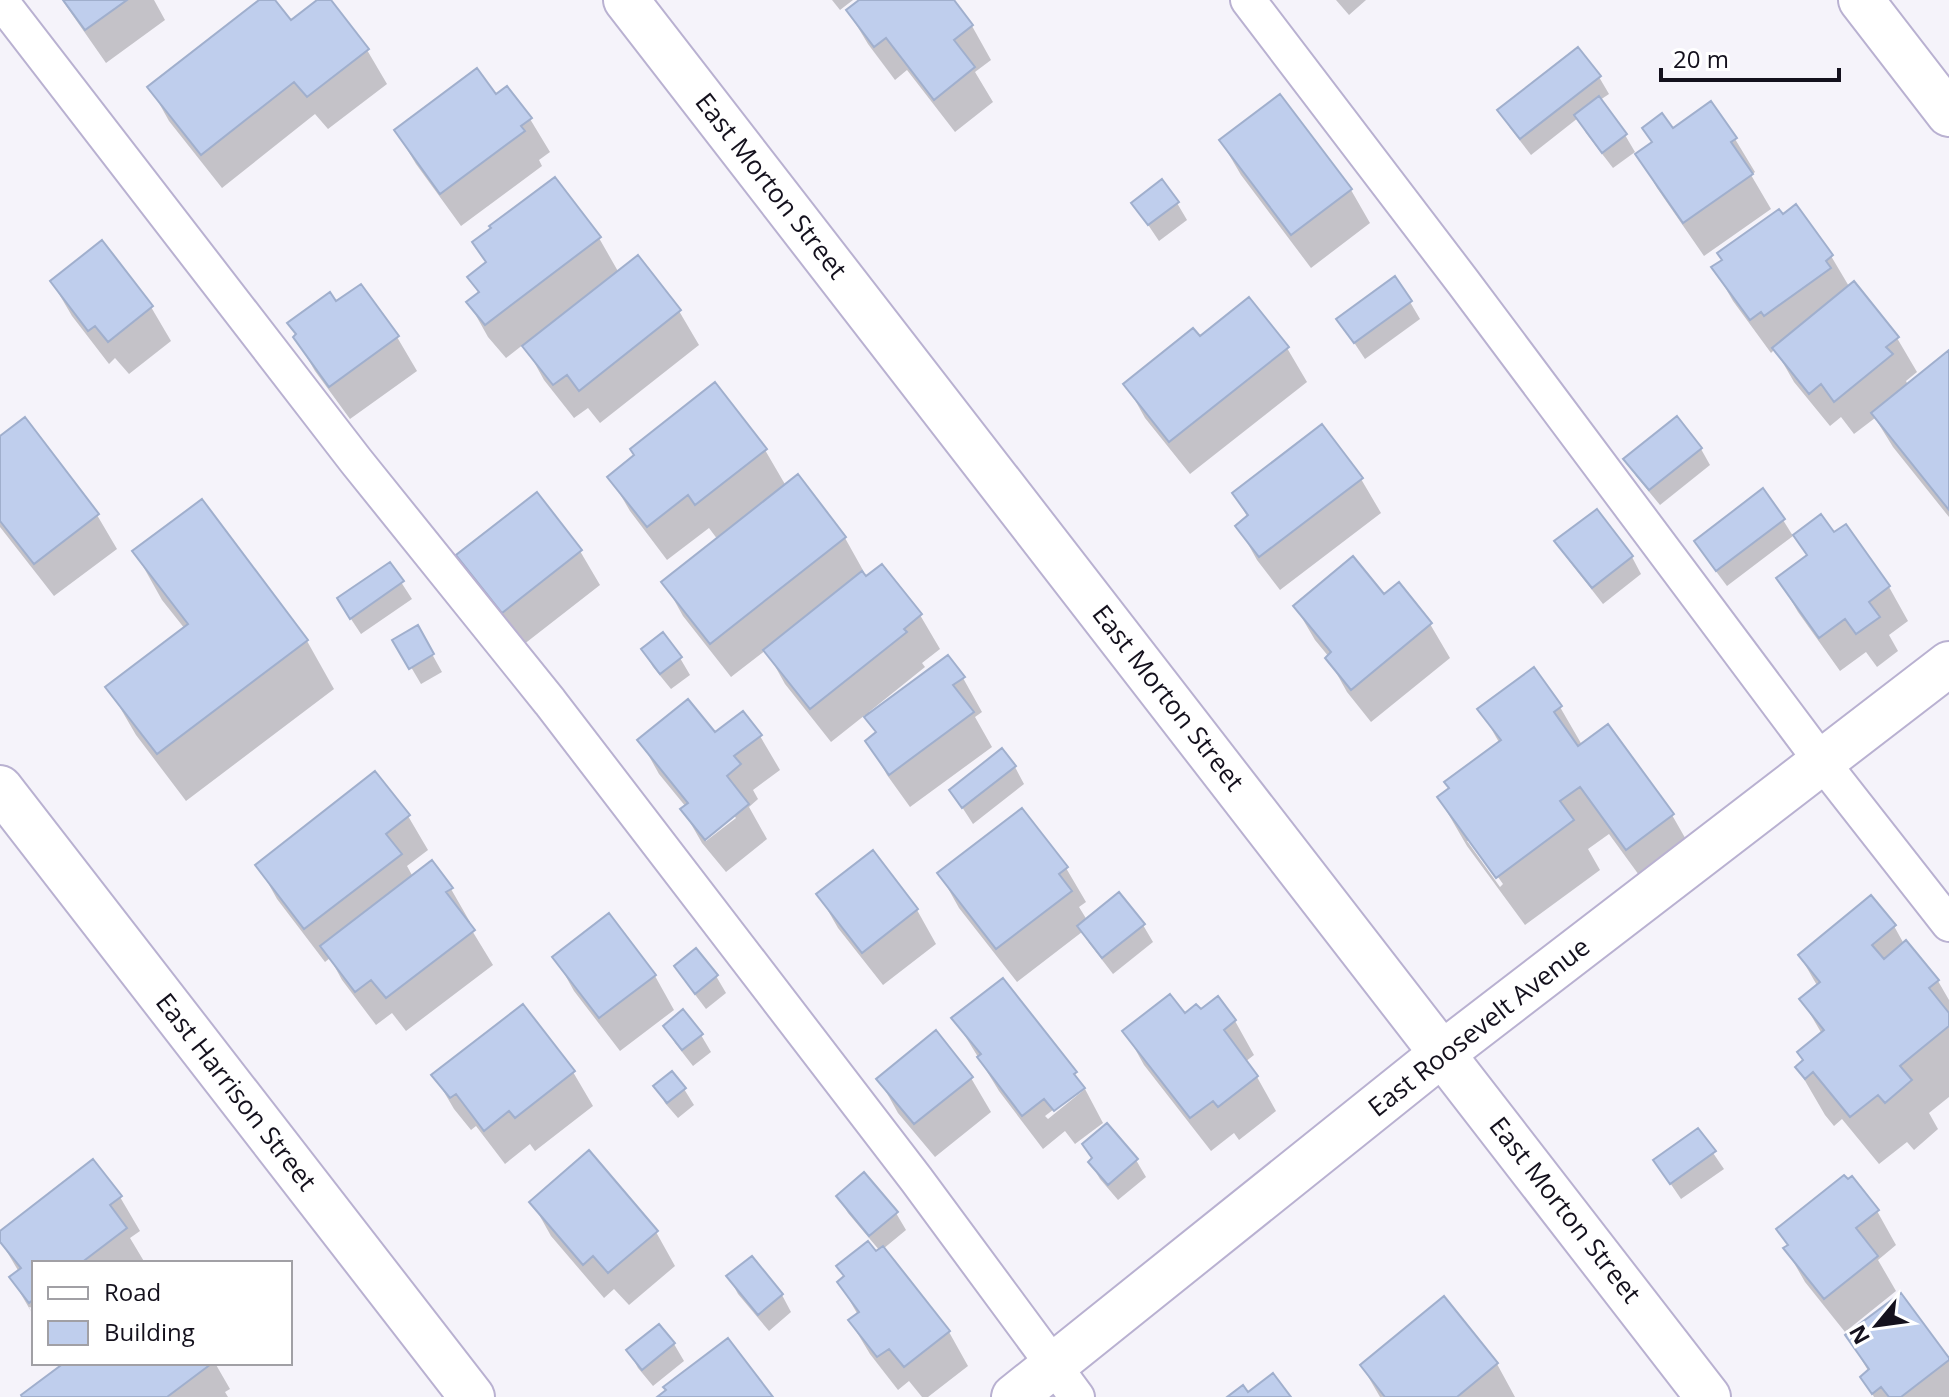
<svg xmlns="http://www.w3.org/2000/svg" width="1949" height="1397" font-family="'Open Sans',sans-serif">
<rect width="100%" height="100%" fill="#f5f3fa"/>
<path fill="#0003" fill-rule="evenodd" d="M62 0H154L165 20 106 63Z
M262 0H273L290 23 320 0H328L367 50 387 84 328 129 315 114 222 188 169 121 150 87Z
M832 0H853L840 10Z
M862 0H951L972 26 991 60 975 72 993 102 955 132 907 70 895 80 868 44 848 11Z
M1336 0H1366L1349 15Z
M1599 77 1609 94 1600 100 1625 135 1635 152 1613 168 1586 133 1578 118 1531 155 1510 128 1500 111Z
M496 97 530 119 550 152 539 160 542 166 461 226 416 164 396 131Z
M1672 130 1735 139 1755 172 1751 175 1771 209 1704 256 1657 188 1638 155Z
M1221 141 1351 190 1370 223 1311 268 1241 175Z
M1177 203 1187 220 1159 241 1134 204Z
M599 238 619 273 679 311 699 345 600 423 588 408 574 418 544 380 524 344 506 358 488 337 469 303 479 294 469 277 487 264 474 243Z
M1831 256 1850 288 1897 338 1917 372 1906 381 1908 385 1949 353V517L1893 447 1875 418 1854 434 1841 417 1830 426 1794 382 1775 349 1771 353 1733 301 1714 268Z
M52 282 151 307 171 341 129 374 115 358 109 364 72 316Z
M1410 302 1420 319 1365 359 1339 320Z
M336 304 397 337 417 371 350 419 315 371 295 337 297 336 290 324Z
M1200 339 1287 348 1307 382 1190 474 1145 418 1126 384Z
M0 439 97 515 117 549 54 596 0 527Z
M1701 449 1710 465 1660 505 1636 476 1626 459Z
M765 450 786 486 797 477 845 538 864 572 861 574 920 615 940 649 922 663 925 667 869 712 871 715 963 678 982 712 975 717 992 747 910 807 887 775 868 741 877 734 865 715 831 742 785 684 766 650 731 677 683 616 664 582 718 540 709 528 667 560 630 511 610 477Z
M1361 479 1381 513 1280 590 1257 560 1238 526 1248 518 1234 494Z
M1596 511 1632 557 1641 574 1603 604 1567 558 1557 542Z
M1783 520 1793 536 1727 586 1706 558 1697 542Z
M1845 527 1889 587 1908 621 1889 635 1898 651 1877 667 1866 652 1840 671 1798 612 1778 578 1808 557 1795 536 1834 535Z
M580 551 600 585 523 645 478 589 459 555Z
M135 552 307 641 334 689 186 801 136 735 108 687 185 629 162 600Z
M390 565 412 599 361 634 349 616Z
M1384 597 1430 624 1450 658 1371 722 1347 692 1328 658 1329 657 1315 640 1295 606Z
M417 627 442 672 421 684 395 640Z
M643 650 680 658 690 675 671 689 653 667Z
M1560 707 1582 745 1608 727 1672 815 1700 864 1655 897 1609 834 1588 849 1600 870 1525 925 1467 846 1439 798 1500 744 1480 709ZM1467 841H1472L1503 884 1500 887Z
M714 735 760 736 780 770 753 790 758 799 749 807 767 839 726 872 702 843 683 810 686 807 659 774 640 740ZM733 814 736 818 706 841V836Z
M1002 751 1015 767 1024 784 973 824 951 790Z
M375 774 408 816 428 850 407 866 413 877 451 889 470 922 468 924 493 965 406 1031 392 1013 376 1025 342 980 330 958 325 962 277 899 258 865Z
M1022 810 1066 868 1086 902 1079 907 1087 920 1143 925 1153 942 1113 974 1089 943 1082 932 1017 982 959 908 940 874Z
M873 853 917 910 936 944 883 985 838 928 819 895Z
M1894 926 1904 944 1938 981 1949 1000V1097L1929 1113 1938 1129 1914 1150 1907 1142 1879 1164 1842 1119 1834 1126 1825 1115 1797 1067 1804 1061 1822 1034 1802 1000 1818 987 1800 956Z
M555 957 655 976 674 1010 620 1051 574 991Z
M677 967 716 976 726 993 706 1009 687 984Z
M1003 980 1075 1074 1083 1087 1045 1116 1048 1119 1085 1089 1103 1123 1075 1144 1065 1131 1043 1149 999 1091 954 1018Z
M1201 1012 1235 1021 1254 1055 1245 1062 1257 1077 1276 1111 1239 1140 1234 1133 1211 1151 1144 1065 1125 1031Z
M666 1026 701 1035 711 1052 693 1066 675 1043Z
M573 1072 593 1106 535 1151 530 1144 505 1164 476 1126 471 1130 454 1109 434 1075Z
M971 1078 991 1112 935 1157 898 1113 879 1079Z
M656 1086 684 1089 694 1105 678 1118 665 1103Z
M1698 1131 1724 1169 1681 1199 1666 1177Z
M1084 1145 1136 1160 1146 1177 1118 1200 1100 1179 1090 1162 1093 1160Z
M838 1196 896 1213 906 1230 883 1249 949 1332 968 1366 928 1397H922L909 1381 898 1390 870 1354 850 1321 858 1315 839 1282 880 1251 848 1213Z
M120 1197 140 1231 130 1238 145 1263H34V1308L29 1307 32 1313 11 1277 19 1272 0 1240V1233Z
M532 1202 656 1232 675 1266 629 1305 614 1289 604 1298 551 1236Z
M1877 1211 1896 1245 1878 1260 1896 1291 1845 1332 1805 1282 1786 1249 1788 1247 1778 1229Z
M752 1259 782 1295 791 1312 769 1331 738 1294 729 1277Z
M1901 1296 1949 1361V1397H1874L1863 1377 1869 1372 1847 1336Z
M1444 1299 1497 1364 1515 1397H1380L1362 1366Z
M659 1327 674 1344 684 1361 653 1386 638 1368 629 1351Z
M67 1363H215L230 1389 225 1392 228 1397H24Z"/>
<path fill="#bfceed" stroke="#a0afcd" stroke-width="2" d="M63 0H127L85 30Z
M259 0H275L291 20 317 0H331L369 49 307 97 294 82 201 155 147 87Z
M859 0H954L973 25 954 40 975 67 934 100 886 38 874 47 846 10Z
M1578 47 1601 76 1520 139 1497 110Z
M477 68 496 94 507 86 532 118 521 126 525 131 440 194 394 130Z
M1280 94 1352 189 1291 235 1219 140Z
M1599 96 1627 134 1602 153 1574 115Z
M1711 101 1737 138 1731 142 1753 174 1683 223 1635 154 1652 142 1642 128 1662 113 1673 128Z
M555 177 601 237 485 325 466 302 479 292 467 277 486 262 472 242 491 228 489 226Z
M1162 179 1179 202 1148 225 1131 203Z
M1796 204 1833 255 1826 261 1831 268 1764 316 1761 312 1750 320 1711 267 1722 260 1717 253 1779 209 1783 214Z
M102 240 153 306 108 342 95 326 88 331 50 281Z
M638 255 681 310 579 391 567 375 553 385 522 346Z
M1395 276 1412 301 1354 343 1336 319Z
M1854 281 1899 337 1886 347 1893 354 1834 402 1821 384 1809 394 1772 348Z
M361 284 399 336 329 387 293 337 296 334 287 323 330 292 336 301Z
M1249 297 1289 347 1169 442 1123 384 1193 328 1200 336Z
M1949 350V510L1871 413Z
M715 382 767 449 695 505 688 495 647 527 607 477 634 455 630 449Z
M1677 416 1702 448 1649 490 1623 459Z
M25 417 99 514 34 564 0 521V436Z
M1322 424 1363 478 1259 557 1235 526 1248 515 1232 493Z
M798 474 846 537 710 644 661 582Z
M1763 488 1785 519 1716 571 1694 541Z
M537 492 582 550 502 613 456 555Z
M202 499 308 640 157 754 105 687 188 624 132 551Z
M1597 509 1633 556 1592 588 1554 541Z
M1821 514 1834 532 1846 524 1890 586 1869 602 1880 617 1856 634 1845 619 1819 638 1776 578 1807 555 1793 535Z
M1353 556 1384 594 1399 582 1432 623 1351 690 1325 658 1331 652 1293 606Z
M390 562 404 581 350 619 337 598Z
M882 564 922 614 904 629 907 632 810 709 763 650 862 571 866 576Z
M418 625 434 654 409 669 392 640Z
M663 632 682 657 660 674 641 649Z
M948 655 965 677 953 685 974 712 889 775 865 741 876 732 864 717Z
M1534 667 1562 706 1554 712 1578 746 1608 724 1674 814 1626 850 1580 787 1560 801 1574 820 1496 878 1437 797 1449 788 1444 782 1501 740 1477 709Z
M688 699 715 732 743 711 762 735 734 756 741 764 727 776 749 804 705 840 680 809 688 803 637 740Z
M1002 748 1016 766 962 808 949 790Z
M375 771 410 815 386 834 402 854 304 929 255 865Z
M1022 808 1068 867 1059 874 1072 891 996 949 937 873Z
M873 850 918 909 862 953 816 894Z
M432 860 453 888 446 892 475 930 386 998 371 980 355 992 320 946Z
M1119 892 1145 924 1102 958 1077 926Z
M1871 895 1896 925 1872 945 1884 959 1906 940 1939 980 1929 988 1949 1013V1026L1900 1066 1912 1080 1885 1103 1878 1095 1850 1117 1813 1072 1805 1079 1795 1067 1803 1060 1797 1052 1824 1030 1799 999 1820 982 1798 955Z
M609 913 656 975 599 1018 552 957Z
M696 948 718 975 695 994 674 966Z
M1003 978 1077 1072 1074 1074 1085 1088 1054 1111 1044 1099 1022 1116 977 1057 981 1054 951 1018Z
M1170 994 1185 1013 1196 1004 1201 1009 1218 996 1236 1020 1224 1030 1258 1076 1218 1107 1213 1101 1190 1118 1122 1031Z
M523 1004 575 1071 515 1118 509 1111 484 1131 456 1094 450 1098 431 1075Z
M683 1009 703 1034 682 1050 663 1026Z
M936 1030 973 1077 914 1124 876 1079Z
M672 1071 686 1088 667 1103 653 1086Z
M1107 1123 1138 1159 1108 1185 1088 1162 1092 1158 1082 1144Z
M1698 1128 1716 1151 1670 1184 1653 1160Z
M589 1150 658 1231 608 1273 593 1256 583 1265 529 1202Z
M93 1159 122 1196 110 1205 127 1228 81 1263H34V1299L29 1303 9 1277 21 1268 0 1242V1231Z
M864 1172 898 1212 869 1236 836 1196Z
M1844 1175 1848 1179 1852 1176 1879 1210 1856 1228 1878 1256 1824 1299 1783 1248 1788 1245 1776 1229Z
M868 1241 876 1251 883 1246 950 1331 904 1367 889 1349 877 1357 848 1320 859 1312 837 1282 844 1276 836 1266Z
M752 1256 783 1294 758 1315 726 1276Z
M1901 1293 1949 1358V1360L1901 1397H1889L1881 1387 1872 1394 1860 1377 1869 1369 1845 1335Z
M1444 1296 1498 1363 1457 1397H1385L1360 1365Z
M659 1324 675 1343 642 1370 626 1350Z
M728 1338 773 1397H657L666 1390 663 1387Z
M64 1363H211V1364L167 1397H22L21 1395Z
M1273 1373 1291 1397H1227L1243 1385 1248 1392Z"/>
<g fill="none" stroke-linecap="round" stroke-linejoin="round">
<defs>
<path id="lane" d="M0 0 356 461 550 702 916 1179 1077 1397
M1248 0 1463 282 1822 762 1949 924"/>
<path id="street" d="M626 0 1708 1397
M1861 0 1949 114
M0 788 472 1397"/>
<path id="secondary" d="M1014 1397 1443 1053 1949 664"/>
</defs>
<use href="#lane" stroke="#b9b1d1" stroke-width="38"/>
<use href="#street" stroke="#b9b1d1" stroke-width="48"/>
<use href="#secondary" stroke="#b9b1d1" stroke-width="48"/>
<use href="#lane" stroke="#fff" stroke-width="34"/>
<use href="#street" stroke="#fff" stroke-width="44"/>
<use href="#secondary" stroke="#fff" stroke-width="44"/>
</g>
<g text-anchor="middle" stroke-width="6" stroke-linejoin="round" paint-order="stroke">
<g font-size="26" fill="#14111d" stroke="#fff">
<text transform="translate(771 186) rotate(52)" y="9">East Morton Street</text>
<text transform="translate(1168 698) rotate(52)" y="9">East Morton Street</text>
<text transform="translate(1479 1027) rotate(-38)" y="9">East Roosevelt Avenue</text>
<text transform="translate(236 1092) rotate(52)" y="9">East Harrison Street</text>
<text transform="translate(1565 1210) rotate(52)" y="9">East Morton Street</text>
</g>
</g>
<rect x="32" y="1261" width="260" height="104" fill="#ffffff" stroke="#a1a0a5" stroke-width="2"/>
<rect x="48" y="1287" width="40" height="12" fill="#ffffff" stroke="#a1a0a5" stroke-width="2"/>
<text x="104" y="1301" font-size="24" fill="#14111d">Road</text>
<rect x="48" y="1321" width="40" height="24" fill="#bfceed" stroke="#a1a0a5" stroke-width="2"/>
<text x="104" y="1341" font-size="24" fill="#14111d">Building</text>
<g transform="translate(1877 1325) rotate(241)" stroke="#ffffff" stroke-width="6" paint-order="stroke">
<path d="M0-6L14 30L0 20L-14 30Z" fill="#14111d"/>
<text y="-12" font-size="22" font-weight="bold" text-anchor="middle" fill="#14111d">N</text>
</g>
<path d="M1661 68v12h178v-12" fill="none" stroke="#14111d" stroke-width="4"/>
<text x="1673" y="68" font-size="24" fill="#14111d" stroke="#ffffff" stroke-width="6" paint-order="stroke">20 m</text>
</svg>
